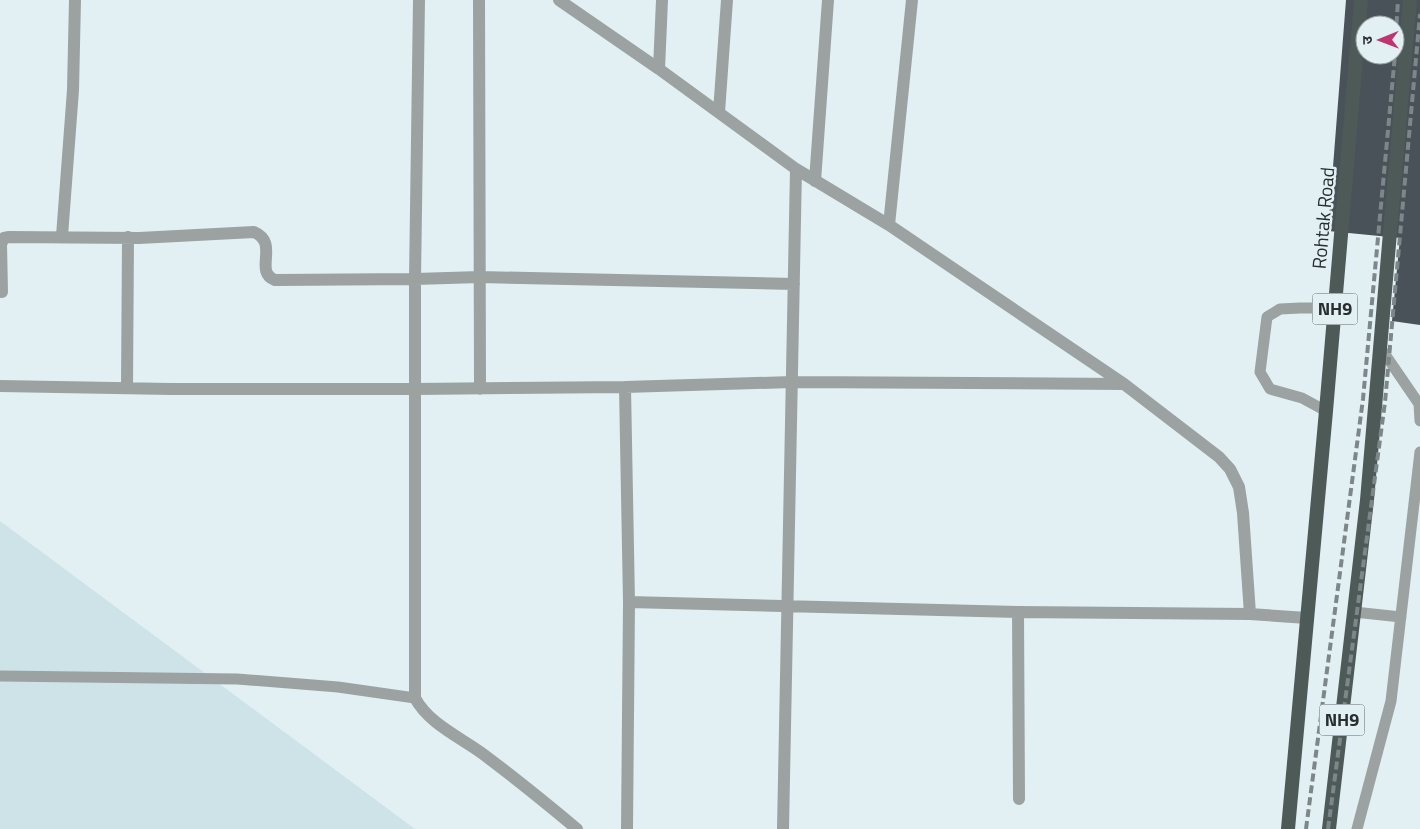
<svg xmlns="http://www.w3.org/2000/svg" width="1420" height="829" font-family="'Titillium Web','Noto Sans Devanagari',sans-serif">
<rect width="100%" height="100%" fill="#e2f0f3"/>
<path fill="#cde3e8" d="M0 521 415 829H0Z"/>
<path fill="#495258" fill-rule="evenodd" d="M1346 0H1420V325L1392 321 1400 238 1328 231ZM1365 25H1395V55H1365Z"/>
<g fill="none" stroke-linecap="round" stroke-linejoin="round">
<path stroke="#9ca2a1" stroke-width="11" d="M1380 347 1419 404 1420 421
M1326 411 1302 398 1270 389 1260 372 1267 317 1280 309 1300 308H1335
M1354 612 1401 617
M0 676 237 679 338 687 415 698
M1357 829 1391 701 1420 452"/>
<path stroke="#9ca2a1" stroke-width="12" d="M419 0 415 279V698C429 724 460 737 483 754 515 778 546 803 577 829
M479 0 480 389
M559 0 659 69 796 169 889 225 1124 384 1219 457 1230 469 1239 487 1243 513 1250 614
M659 69 662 0
M719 112 727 0
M815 181 828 0
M889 225 912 0
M62 236 73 90 75 0
M2 292 1 244 4 238 9 237 139 238 254 232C280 243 253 272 275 280L415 279 480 277 794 284
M0 386 171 389H415L625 387 792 382 1124 384
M127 387 128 237
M625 387 629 602 627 829
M629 602 1018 612 1250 614 1307 618
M1018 612 1019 799
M783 829 796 169"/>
<path stroke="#4e5a58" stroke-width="14" d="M1288 829 1326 411 1361 0
M1329 829 1367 500 1410 0"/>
<path stroke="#7d8688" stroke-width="4" stroke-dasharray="8 4" stroke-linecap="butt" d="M1395 48 1398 0
M1306 829 1363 399 1395 55
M1328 829 1385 402 1420 14"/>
</g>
<g text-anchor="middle" stroke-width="5" stroke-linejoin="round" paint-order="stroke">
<g fill="#e2f0f3" stroke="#60686a" stroke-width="1">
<rect x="1312.5" y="293.5" width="45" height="31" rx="4"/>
<rect x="1319.5" y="704.5" width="45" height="31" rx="4"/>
</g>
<g font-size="18" font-weight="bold" fill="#292e30">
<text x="1335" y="315">NH9</text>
<text x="1342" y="726">NH9</text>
</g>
<g font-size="19" fill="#292e30" stroke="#e2f0f3">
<text transform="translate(1323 218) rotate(-85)" y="7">Rohtak Road</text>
</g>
</g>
<g transform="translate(1380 40) rotate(269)"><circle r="24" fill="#e2f0f3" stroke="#98a2a5"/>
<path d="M0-4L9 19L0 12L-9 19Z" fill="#bf356f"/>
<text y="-8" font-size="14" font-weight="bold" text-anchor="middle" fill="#292e30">उ</text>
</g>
</svg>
